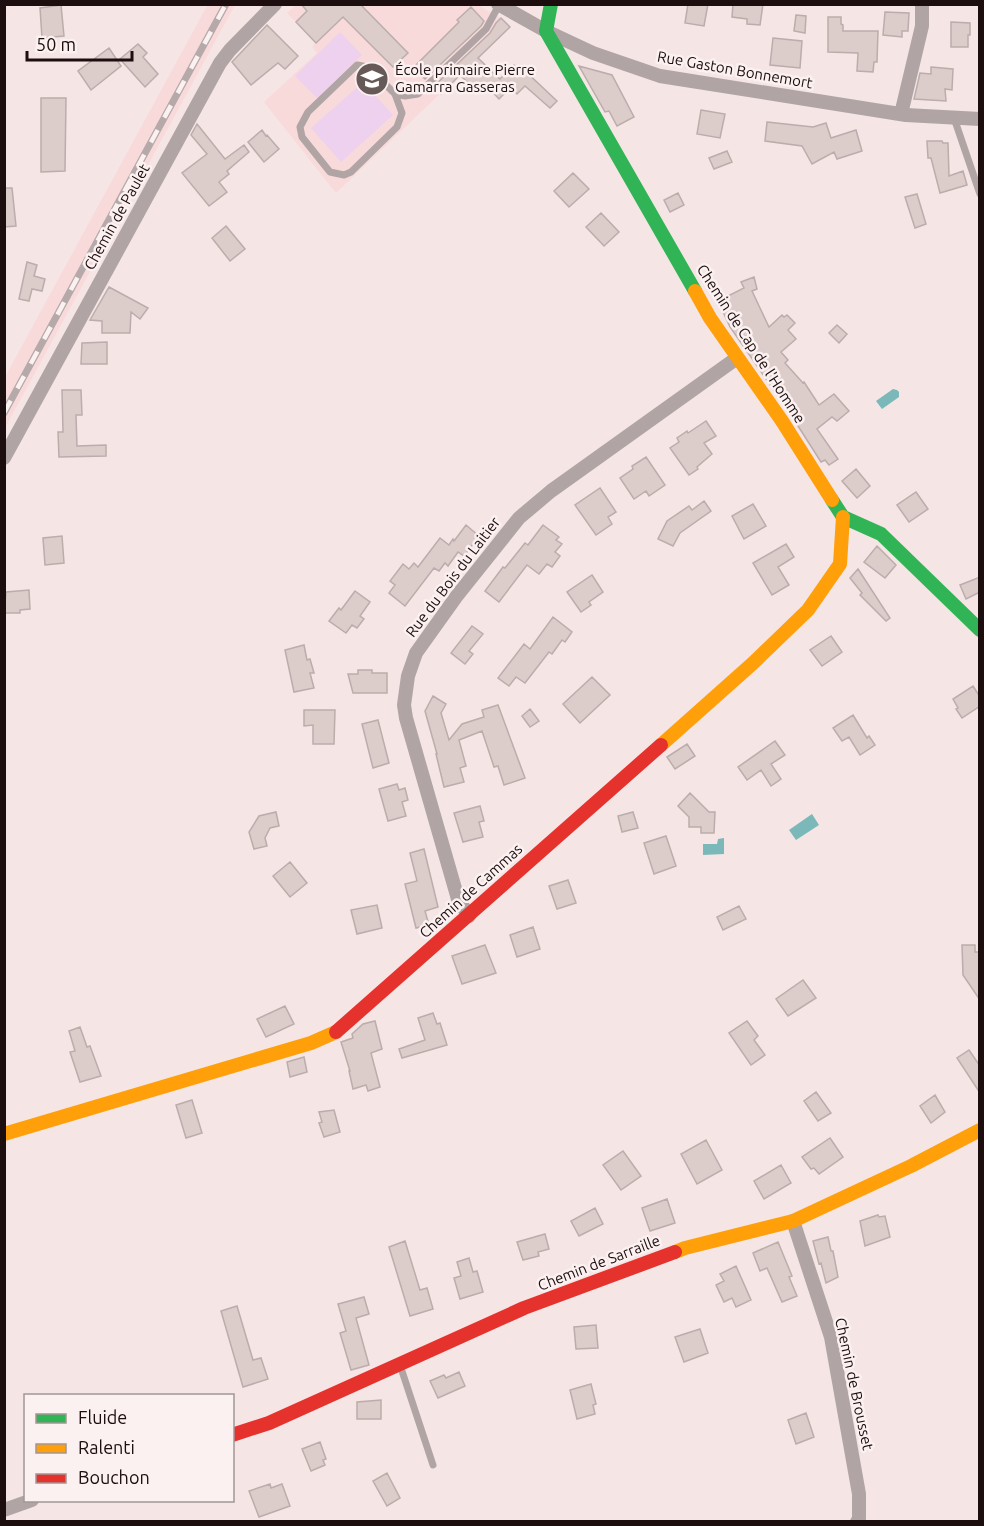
<svg xmlns="http://www.w3.org/2000/svg" width="984" height="1526" font-family="Ubuntu,sans-serif">
<rect width="100%" height="100%" fill="#f5e5e5"/>
<path fill="#f9dadb" d="M208 4 235 5 5 428V377Z
M296 5H477L501 18 510 27 336 193 264 102 317 53 312 47 316 42 287 13Z"/>
<path fill="#eed1ee" d="M340 32 362 55 317 98 295 76Z
M363 82 393 115 341 162 311 128Z"/>
<path fill="#7bb8b9" d="M893 389 897 390 899 392V397L882 409 876 401Z
M812 814 819 825 796 840 789 830Z
M724 838V854L703 855V844H717L718 839Z"/>
<path fill="#dcccca" stroke="#bbadab" stroke-width="1.5" d="M301 4H360L408 53 393 67 343 17 316 43 296 22 307 11Z
M688 4H708L704 26 685 23Z
M733 4H763L760 25 747 24V19L732 17Z
M61 5 64 36 42 38 40 8Z
M471 7 484 21 481 26 425 79 413 68 459 22 457 20Z
M885 12 909 13 908 31H902V37L883 35Z
M796 15 806 16 805 33 794 31Z
M828 17H841V24L843 25V31H878L877 62H874L873 72 857 71 858 53 828 52Z
M501 18 510 27 478 58 500 79 514 65 520 71 523 69 557 101 550 108 525 86 517 94 511 87 499 99 486 85 478 93 460 75 441 94 433 87 490 33 496 23Z
M951 22 970 23V35H968V47H951Z
M267 25 298 56 285 69 278 63 251 85 232 62Z
M773 38 802 41 800 68 770 65Z
M138 44 147 53 143 57 158 74 145 87 120 59Z
M109 48 121 66 91 90 78 71Z
M579 66 612 75 634 117 617 126 609 111 605 112Z
M931 67 953 69 952 90 945 89 946 101 914 99 920 73 931 74Z
M41 98H66L65 171 41 172Z
M701 110 725 114 720 138 697 134Z
M767 122 813 127 826 123 831 138 856 130 862 151 837 159 834 152 812 164 802 146 765 141Z
M197 124 225 159 244 145 249 152 227 171 229 174 219 182 227 192 209 206 182 173 207 154 191 135Z
M262 130 266 136 267 135 279 149 264 162 248 142Z
M927 141H942L943 143H948L949 176 963 171 967 185 940 193 931 158H928Z
M727 151 732 162 714 169 709 158Z
M573 173 589 189 569 207 554 191Z
M4 188H12L16 226 4 227Z
M678 193 684 205 670 212 664 200Z
M917 194 926 224 915 228 905 197Z
M601 213 619 232 604 246 586 227Z
M226 226 245 249 230 261 212 238Z
M27 262 37 265 34 276 45 279 42 291 32 289 29 301 19 299Z
M754 277 757 289 752 291 769 327 782 315 784 317 787 315 795 323 788 330 796 339 781 352 788 360 785 363 803 383 804 382 819 405 834 394 849 411 837 421 832 417 817 429 838 459 829 465 825 460 821 462 791 415 730 327 718 301 744 288 741 282Z
M109 287 148 308 140 319 131 312 130 333H102V321L90 320Z
M837 325 847 334 839 343 829 333Z
M107 342V364H81L82 343Z
M62 390H81L82 415H76L77 446 106 445V456L59 457 58 432H63Z
M706 421 716 436 704 443 712 454 697 467 698 469 689 475 670 448 679 442 677 438 687 431 688 433Z
M646 457 665 485 649 496 646 491 634 499 620 478 633 469 632 466Z
M856 469 870 486 857 498 842 481Z
M600 488 616 512 608 517 612 524 596 535 575 505Z
M916 492 928 509 909 522 897 505Z
M704 501 711 511 680 533 673 546 658 539 667 521 689 506 692 510Z
M753 504 766 526 744 539 732 516Z
M466 525 479 536 464 556 458 552 448 566 445 563 439 571 434 568 405 606 389 593 395 585 390 581 403 564 409 569 414 563 418 567 440 538 449 545 453 539 454 541Z
M543 525 559 537 556 540 562 544 555 552 560 556 552 567 547 564 539 574 527 565 499 602 485 591 503 567 505 568 525 543 528 545Z
M62 536 64 563 45 565 43 538Z
M786 544 794 557 778 567 789 585 772 595 753 563Z
M877 546 896 565 885 578 864 562Z
M858 569 890 618 886 621 860 595 862 593 850 578Z
M592 575 603 592 589 602 591 605 581 612 567 592Z
M980 577V592L966 599 960 585Z
M29 590 30 609 20 610V613H4L6 592Z
M355 591 370 602 360 616 364 619 357 628 352 625 346 633 329 621 339 608 341 610Z
M553 617 572 632 565 642 562 640 552 654 549 652 525 683 516 677 509 686 498 678 524 644 530 649Z
M472 626 483 634 469 651 473 654 465 664 451 653Z
M831 636 842 652 822 666 810 650Z
M304 645 307 660 310 659 314 673H310L314 688 294 692 285 650Z
M358 670H372V673H387V693H353L348 674H358Z
M592 677 610 695 580 723 563 704Z
M973 686 980 697V706L962 718 956 709 958 708 953 699Z
M433 696 446 704 441 713 449 740 462 724 484 717 482 710 498 705 525 778 504 785 498 766 494 767 482 731 459 740 466 766 460 768 464 782 444 787 436 754H437L425 711Z
M530 709 539 721 530 727 522 716Z
M304 710H335L334 744H313V725L304 726Z
M853 715 867 738 869 736 875 745 860 755 849 737 842 741 833 728Z
M378 720 389 763 373 768 362 724Z
M775 741 785 755 771 764 781 779 771 786 761 770 747 780 738 767Z
M687 744 695 756 675 769 667 757Z
M397 784 399 790 405 788 408 800 402 802 406 816 388 821 379 789Z
M690 793 709 812H715L714 833H701V827H689V817L678 806Z
M480 806 484 821 479 822 483 837 463 842 454 813Z
M276 812 279 826 270 828 265 838 267 846 254 849 249 832 259 816Z
M633 812 638 828 622 832 618 816Z
M666 836 676 866 654 874 644 843Z
M424 849 438 907 425 911 429 925 416 928 405 884 417 881 410 853Z
M290 862 307 883 290 897 273 876Z
M568 880 576 903 557 909 549 886Z
M377 905 382 928 357 934 351 910Z
M739 906 746 919 723 930 717 917Z
M533 927 540 949 517 957 510 935Z
M485 945 496 973 462 984 452 956Z
M962 945H975V952H980V1000L963 975Z
M803 980 816 998 788 1016 776 999Z
M285 1006 294 1024 266 1037 257 1019Z
M433 1013 437 1024 440 1023 447 1045 402 1058 399 1049 425 1040 418 1018Z
M375 1021 382 1049 371 1053 380 1087 368 1091 366 1085 353 1089 349 1071H350L341 1042 353 1038 352 1034 363 1024Z
M747 1021 758 1036 754 1040 765 1055 751 1065 729 1033Z
M80 1027 87 1047 90 1046 101 1076 80 1082 70 1052 75 1051 69 1031Z
M969 1050 980 1066V1093L957 1058Z
M304 1057 307 1072 290 1077 287 1062Z
M816 1092 831 1113 818 1121 804 1101Z
M935 1095 945 1112 931 1123 920 1106Z
M192 1100 202 1133 186 1138 176 1105Z
M334 1110 340 1132 324 1137 319 1123 322 1122 319 1112Z
M830 1138 843 1157 819 1174 814 1168 811 1169 802 1157Z
M706 1140 722 1170 697 1184 681 1154Z
M623 1151 641 1176 621 1190 603 1165Z
M781 1165 791 1183 764 1199 754 1181Z
M667 1199 675 1223 650 1231 642 1208Z
M595 1208 603 1224 579 1236 571 1221Z
M878 1215 879 1217 885 1216 890 1237 865 1246 860 1221Z
M545 1234 549 1249 538 1252 539 1256 523 1260 517 1242Z
M828 1237 831 1251H833L838 1277 826 1283 821 1263 819 1264 813 1241Z
M405 1241 420 1290 427 1288 433 1309 410 1316 389 1247Z
M778 1242 792 1276 789 1277 797 1296 782 1302 767 1268 760 1271 753 1253Z
M469 1258 473 1272 477 1271 483 1292 460 1299 454 1278 461 1276 457 1262Z
M736 1266 751 1300 736 1307 732 1298 724 1302 716 1285 724 1281 720 1274Z
M364 1297 369 1314 356 1318 369 1365 351 1370 340 1333 346 1331 338 1304Z
M237 1306 253 1360 261 1358 268 1379 243 1387 221 1311Z
M596 1325 598 1348 576 1349 574 1327Z
M700 1329 708 1353 684 1362 675 1337Z
M459 1372 465 1386 438 1398 430 1381 444 1375 446 1378Z
M591 1384 596 1404 593 1405 595 1414 577 1419 570 1390Z
M381 1400V1419H357V1402Z
M806 1413 814 1437 796 1444 788 1420Z
M320 1442 326 1459 323 1460 325 1465 311 1471 302 1449Z
M387 1473 400 1498 387 1506 373 1481Z
M270 1484 271 1488 282 1484 290 1506 259 1517 249 1491Z"/>
<g fill="none" stroke-linecap="round" stroke-linejoin="round">
<path stroke="#b0a4a4" stroke-width="7" d="M395 94 402 113 397 127 351 172 344 175 330 172 302 137 300 127 308 112 357 65 368 67 395 94 405 96 418 94 486 29 499 5
M954 118 980 194
M400 1365 433 1465"/>
<path stroke="#b0a4a4" stroke-width="14" d="M498 4 546 31 593 53 660 76 906 115 980 119
M901 114 922 26V4
M4 458 220 63 230 50 275 4
M469 916 458 899 406 718 404 705 408 676 416 653 456 597 519 518 551 491 737 358
M793 1221 831 1337 859 1494V1519L857 1522
M4 1510 32 1500"/>
<path stroke="#30b455" stroke-width="14" d="M551 4 546 31 695 291
M832 500 843 517 881 534 980 630"/>
<path stroke="#ff9f0a" stroke-width="14" d="M695 291 710 318 782 421 832 500
M661 745 752 664 808 610 840 564 843 517
M4 1134 311 1043 336 1032
M675 1252 685 1248 793 1221 911 1166 980 1130"/>
<path stroke="#e5322d" stroke-width="14" d="M336 1032 661 745
M232 1435 269 1423 524 1308 675 1252"/>
<defs>
<path id="rail" d="M4 413 226 4"/>
</defs>
<use href="#rail" stroke="#b5a9a9" stroke-width="7"/>
<use href="#rail" stroke="#fbf1f1" stroke-width="4.5" stroke-dasharray="14" stroke-linecap="butt"/>
</g>
<defs>
<symbol id="school-disc" viewBox="-11 -11 22 22"><circle r="9.5" fill="#685959" stroke="#fbf1f1"/><path d="M0-5L7-2L0 1L-7-2ZM-4 1L0 2.5L4 1V4Q0 6-4 4Z" fill="#fff"/></symbol>
</defs>
<g fill-rule="evenodd">
<use href="#school-disc" x="353" y="60" width="38" height="38"/>
</g>
<g text-anchor="middle" stroke-width="5" stroke-linejoin="round" paint-order="stroke">
<g font-size="15" fill="#1c0d0e" stroke="#fbf1f1" text-anchor="start">
<text x="395" y="75">École primaire Pierre<tspan x="395" dy="17">Gamarra Gasseras</tspan></text>
</g>
<g font-size="15" fill="#1c0d0e" stroke="#fbf1f1">
<text transform="translate(735 70) rotate(10)" y="5">Rue Gaston Bonnemort</text>
<text transform="translate(117 217) rotate(-61)" y="5">Chemin de Paulet</text>
<text transform="translate(751 344) rotate(57)" y="5">Chemin de Cap de l'Homme</text>
<text transform="translate(453 577) rotate(-53)" y="5">Rue du Bois du Laitier</text>
<text transform="translate(471 891) rotate(-42)" y="5">Chemin de Cammas</text>
<text transform="translate(599 1263) rotate(-21)" y="5">Chemin de Sarraille</text>
<text transform="translate(854 1384) rotate(78)" y="5">Chemin de Brousset</text>
</g>
</g>
<rect width="984" height="1526" fill="none" stroke="#1c0d0e" stroke-width="12"/>
<rect x="24" y="1394" width="210" height="108" fill="#fbf1f1" stroke="#a29696" stroke-width="1.5"/>
<rect x="36" y="1414" width="30" height="9" fill="#30b455" stroke="#a29696" stroke-width="1.5"/>
<text x="78" y="1424" font-size="18" fill="#1c0d0e">Fluide</text>
<rect x="36" y="1444" width="30" height="9" fill="#ff9f0a" stroke="#a29696" stroke-width="1.5"/>
<text x="78" y="1454" font-size="18" fill="#1c0d0e">Ralenti</text>
<rect x="36" y="1474" width="30" height="9" fill="#e5322d" stroke="#a29696" stroke-width="1.5"/>
<text x="78" y="1484" font-size="18" fill="#1c0d0e">Bouchon</text>
<path d="M27 51v9h105v-9" fill="none" stroke="#1c0d0e" stroke-width="3"/>
<text x="36" y="51" font-size="18" fill="#1c0d0e" stroke="#fbf1f1" stroke-width="4.5" paint-order="stroke">50 m</text>
</svg>
